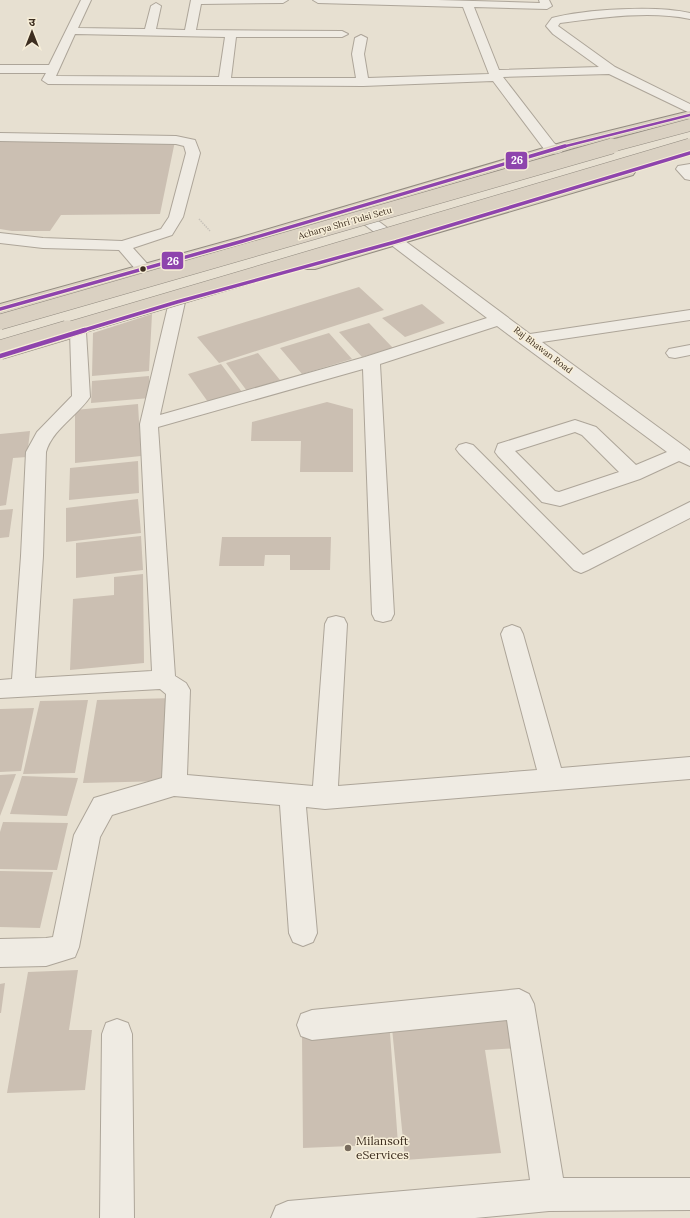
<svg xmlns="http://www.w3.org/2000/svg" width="690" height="1218" font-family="Lora,'Noto Sans Devanagari',serif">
<rect width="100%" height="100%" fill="#e7e0d1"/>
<path fill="#cbbfb2" d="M175 141 160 214 61 215 50 231H12L0 229V142Z
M359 287 384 310 219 363 197 337Z
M422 304 445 323 405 337 382 318Z
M152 314 149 371 92 376 93 333Z
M369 323 393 348 362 357 339 332Z
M329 333 352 359 302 374 280 348Z
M258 353 280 380 247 391 226 363Z
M221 364 242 392 208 402 188 374Z
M149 376 150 398 91 403 92 381Z
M327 402 353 409V472H300L301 441H251L252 422Z
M138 404 141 456 75 463V410Z
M30 431 27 457 13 458 6 505 0 506V434Z
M138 461 139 493 69 500 70 468Z
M138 499 141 533 66 542V508Z
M13 509 9 537 0 538V510Z
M141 536 143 570 76 578V543Z
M222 537H331L330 570H290V555H265L264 566H219Z
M143 574 144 663 70 670 73 599 114 595V577Z
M175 698 167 781 83 783 97 700Z
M88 700 75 773 23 774 40 701Z
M34 708 21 771 0 772V709Z
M16 774 0 816V775Z
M22 776 78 778 67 816 10 814Z
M3 822 68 823 57 870 0 869V832Z
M0 871 53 872 40 928 0 927Z
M78 970 69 1030H92L85 1090 7 1093 28 972Z
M5 983 1 1013H0V984Z
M515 1009 521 1048 485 1050 501 1153 405 1160 391 1018Z
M390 1033 398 1144 303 1148 302 1036Z"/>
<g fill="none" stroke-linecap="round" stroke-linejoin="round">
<defs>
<path id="minor" d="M81 0H91L78 28 145 29 151 6 156 3 161 6 156 29 185 30 191 0H288L283 3 201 4 196 30 342 31 348 34 342 37H236L231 78H356L352 54 355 38 361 35 367 38 364 54 368 78 489 74 463 7 318 3 313 0H438L540 3 539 0H549L552 6 547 9 474 7 499 70 599 67 553 34 546 26 552 18C585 9 657 5 690 13V19C651 11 607 17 568 22L560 23 558 26 615 67 690 104V113L609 74 503 77 554 143 563 150 561 153 556 154 544 149 493 81 363 86 48 84 42 80 46 73H0V65H49ZM75 34 225 37 219 77 56 76Z
M0 133 176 136 195 140 200 153 183 217 172 235 133 248 151 268 149 271H137L119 250 43 248 0 243V233L43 238 122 241 161 229 169 217 186 153 184 146 176 144 0 141Z
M690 164V180L685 179 676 169 678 166Z
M353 205 358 206 530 334 690 310V320L542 342 688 449 690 451V466L679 461 640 479 560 506 542 502 498 456 495 452 498 444 575 420 596 427 636 465 667 452 497 326 380 364 394 614 391 620 383 622 375 620 372 614 363 369 158 427 175 676 186 683 190 690 187 775 313 786 325 624 328 618 336 616 344 618 347 624 338 786 537 770 501 634 504 628 512 625 520 628 523 634 561 768 690 757V779L325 809 306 807 317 933 313 942 303 946 293 942 289 933 280 805 174 796 112 815 100 837 79 947 75 957 46 966 0 967V939L46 938 53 937 74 835 94 798 162 778 166 694 160 689 0 698V680L12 679 21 556 26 452 37 432 72 396 70 332 72 328 78 327 84 328 86 332 90 397C77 416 52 430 46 452L43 556 35 678 152 671 140 424 169 302 171 299 177 297 183 299 185 302 160 415 365 357 487 318 348 212 346 209 348 206ZM575 432 582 435 619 472 559 492 555 491 515 451Z
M690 345V355L675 358 669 357 666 353 669 349Z
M466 443 473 445 583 555 690 502V518L588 570 581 573 574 570 459 453 456 449 459 445Z
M519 989 529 994 534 1004 563 1178H690V1210L549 1211 475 1218H271L276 1206 288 1201 530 1180 507 1020 312 1040 301 1036 297 1025 301 1014 312 1010Z
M117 1019 128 1023 132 1034 134 1218H100L102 1034 106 1023Z"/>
<path id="highway" d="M690 111V119L574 148 248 244 0 314V304L238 238 564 142Z
M628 168 633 169 635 172 633 175 315 269H303L301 266 303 263Z"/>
</defs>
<use href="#minor" stroke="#ada599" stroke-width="2"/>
<use href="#highway" stroke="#928b80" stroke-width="2"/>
<path stroke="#c8c2b9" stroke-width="1.5" stroke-dasharray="1.5 1" stroke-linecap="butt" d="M199 219 210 231"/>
<use href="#minor" fill="#efebe3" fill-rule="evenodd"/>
<use href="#highway" fill="#dad1c2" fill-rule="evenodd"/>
<defs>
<path id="highway-bridge-far2" d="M608 147 690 125
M686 147 690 146"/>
<path id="highway-bridge-far1" d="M0 322 612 146
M64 331 690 146"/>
<path id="highway-bridge" d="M0 350 67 330"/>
</defs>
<use href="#highway-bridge-far2" stroke="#928b80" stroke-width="13" stroke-linecap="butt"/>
<use href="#highway-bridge-far1" stroke="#928b80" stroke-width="16" stroke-linecap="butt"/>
<use href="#highway-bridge" stroke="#928b80" stroke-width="20" stroke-linecap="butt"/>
<use href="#highway-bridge-far2" stroke="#dad1c2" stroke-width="12"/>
<use href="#highway-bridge-far1" stroke="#dad1c2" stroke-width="15"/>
<use href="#highway-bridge" stroke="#dad1c2" stroke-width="19"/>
<defs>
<path id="bus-1-far2" d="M562 147 690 115"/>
<path id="bus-1-far1" d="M0 309 243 241 565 146
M81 331 177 302 395 242 690 153"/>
<path id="bus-1" d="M0 356 85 330"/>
</defs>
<use href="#bus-1-far2" stroke="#f7eed8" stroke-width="4"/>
<use href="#bus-1-far1" stroke="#f7eed8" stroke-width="5.5"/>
<use href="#bus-1" stroke="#f7eed8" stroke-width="7"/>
<use href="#bus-1-far2" stroke="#8e44ad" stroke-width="2.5"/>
<use href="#bus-1-far1" stroke="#8e44ad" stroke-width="3.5"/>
<use href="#bus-1" stroke="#8e44ad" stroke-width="4.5"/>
</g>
<circle fill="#3d2e20" stroke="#f7eed8" stroke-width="1.5" cx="143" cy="269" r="3.5"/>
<circle fill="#786c5e" stroke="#f7eed8" stroke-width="1.5" cx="348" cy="1148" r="4"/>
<g text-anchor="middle" stroke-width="3" stroke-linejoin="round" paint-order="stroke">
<g font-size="9" fill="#3d2e20" stroke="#f7eed8">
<text transform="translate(345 223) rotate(-16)" y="3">Acharya Shri Tulsi Setu</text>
<text transform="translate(543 350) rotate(37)" y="3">Raj Bhawan Road</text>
</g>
<g font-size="12" fill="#3d2e20" stroke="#f7eed8" text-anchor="start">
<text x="356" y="1145">Milansoft<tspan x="356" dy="14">eServices</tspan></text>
</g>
</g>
<g stroke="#f7eed8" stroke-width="1.5">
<rect x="505" y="151" width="23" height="19" rx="4" fill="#8e44ad"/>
<rect x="161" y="251" width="23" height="19" rx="4" fill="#8e44ad"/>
</g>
<g font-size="11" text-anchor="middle" font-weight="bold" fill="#fff">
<text x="517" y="164">26</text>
<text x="173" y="265">26</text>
</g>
<g transform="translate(32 32)" stroke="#f7eed8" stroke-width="3" paint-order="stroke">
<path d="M0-3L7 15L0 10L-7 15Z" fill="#3d2e20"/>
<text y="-6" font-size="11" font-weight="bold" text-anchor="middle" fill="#3d2e20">उ</text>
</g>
</svg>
